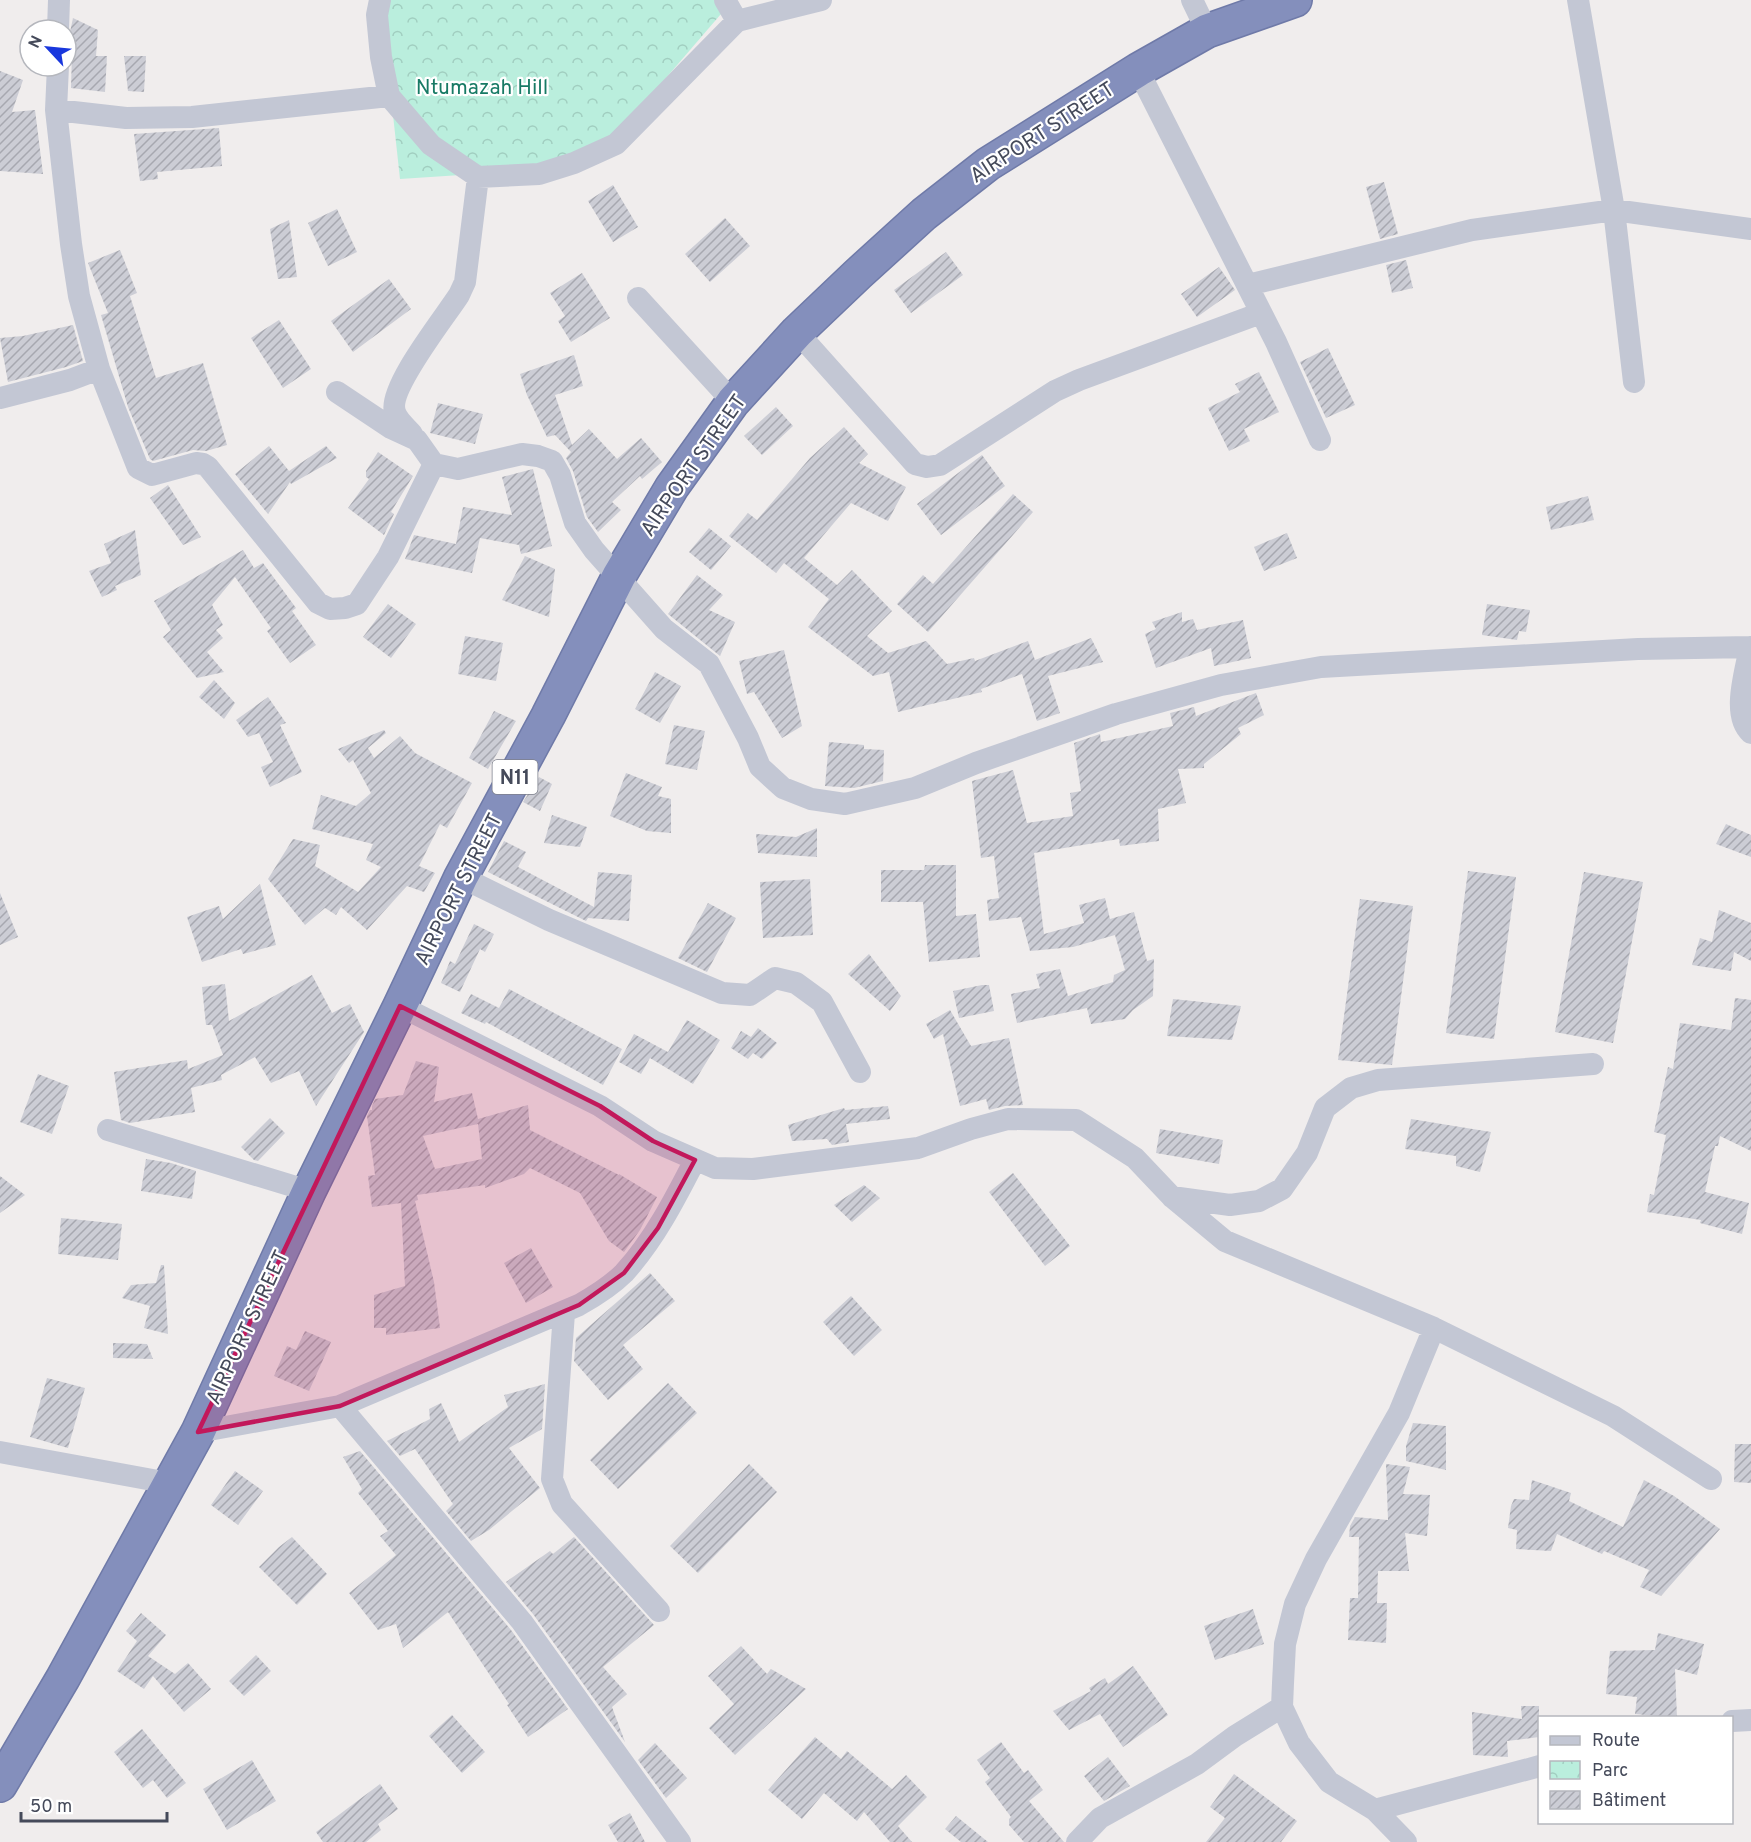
<svg xmlns="http://www.w3.org/2000/svg" width="1751" height="1842" font-family="Overpass,sans-serif">
<defs>
<pattern id="park-crowns" width="20" height="18" patternUnits="userSpaceOnUse" patternTransform="scale(1.5)"><rect width="20" height="18" fill="#baeedd"/><path d="M2 6a3 3 0 1 1 6 0M12 15a3 3 0 1 1 6 0" fill="none" stroke="#a1cec0"/></pattern>
<pattern id="building-hatch" width="6" height="6" patternUnits="userSpaceOnUse" patternTransform="scale(1.5)"><rect width="6" height="6" fill="#cccdd5"/><path d="M-1 1l2-2M0 6l6-6M5 7l2-2" fill="none" stroke="#a7a8b0"/></pattern>
</defs>
<rect width="100%" height="100%" fill="#f0eded"/>
<path fill="url(#park-crowns)" d="M389 0H722L727 7 610 143 537 170 400 179 382 14Z"/>
<path fill="url(#building-hatch)" fill-rule="evenodd" d="M73 18 98 30 96 56H107L105 92 71 88 72 52 66 51Z
M124 56H146L144 92 128 91Z
M0 71 23 80 12 112 35 110 43 174 0 171Z
M219 128 222 166 157 172 158 179 140 181 134 134Z
M1384 182 1398 234 1380 239 1366 187Z
M613 185 638 227 613 242 588 201Z
M337 209 357 252 328 266 308 223Z
M725 218 750 246 710 282 685 254Z
M289 220 297 277 278 279 270 229Z
M120 250 137 293 130 296 156 378 203 363 227 445 206 451 193 450 153 461 150 459 128 407 101 315 108 313 88 263Z
M946 252 963 275 911 313 894 290Z
M1406 260 1413 288 1392 293 1386 265Z
M1219 267 1235 290 1197 317 1181 294Z
M582 273 610 318 571 342 558 321 565 316 550 293Z
M389 279 411 309 353 352 331 321Z
M279 320 311 369 283 388 251 338Z
M73 325 83 361 66 367 8 382 0 338 23 336Z
M1328 348 1355 405 1326 418 1300 362Z
M574 355 583 386 555 395 572 445 589 429 617 459 641 438 662 462 642 479 640 476 612 502 621 510 598 532 587 517 573 471 566 458 571 452 555 435 547 437 527 395 520 374Z
M1259 372 1279 412 1244 429 1250 441 1229 451 1208 408 1240 392 1235 384Z
M438 403 483 414 475 444 430 433Z
M776 407 793 426 762 455 744 436Z
M844 427 868 454 859 463 906 487 888 521 851 503 804 558 837 585 852 570 892 611 867 636 888 653 926 641 947 664 974 658 975 661 1028 641 1035 660 1091 638 1103 662 1048 676 1060 713 1037 721 1022 674 981 689 982 692 898 712 889 672 873 676 808 627 829 599 784 563 776 573 729 536 748 513 757 520 810 458Z
M269 446 289 471 326 446 337 458 291 484 290 482 268 514 235 474Z
M378 452 413 476 391 512 394 514 384 535 348 508 369 479 366 477V471Z
M982 455 1005 486 941 535 917 504Z
M533 469 552 546 521 554 519 545 480 538 472 573 405 559 414 535 456 544 463 507 512 515 502 477Z
M168 485 201 537 183 545 150 498Z
M1013 494 1033 512 928 632 897 604 923 575 933 584Z
M1588 496 1594 520 1551 530 1546 507Z
M709 528 731 546 711 570 689 552Z
M135 530 141 575 115 586 117 590 102 597 89 571 111 563 104 544Z
M1287 533 1297 558 1264 571 1254 547Z
M243 550 254 568 263 563 296 608 292 611 316 645 290 663 267 631 271 628 235 577 212 605 223 625 216 630 223 638 207 652 224 672 197 678 163 637 171 630 154 601Z
M525 556 555 569 549 617 502 600Z
M697 575 723 595 709 610 735 622 720 656 668 614Z
M388 604 416 624 391 658 363 637Z
M1487 604 1530 610 1526 632 1519 631 1517 640 1482 635Z
M1182 612V622L1193 619 1197 630 1243 620 1251 658 1214 666 1211 648 1156 668 1145 634 1156 629 1152 622Z
M465 636 503 643 496 681 458 674Z
M784 650 802 726 782 738 754 692 747 694 739 661Z
M655 672 681 686 660 723 635 709Z
M214 680 235 703 224 719 199 697Z
M1256 693 1264 715 1238 728 1241 734 1204 764V768L1178 769 1186 803 1158 809 1159 841 1120 846 1119 839 1034 853 1044 934 1084 923 1079 905 1105 898 1110 919 1134 912 1147 961 1154 959 1153 996 1133 1010 1125 1019 1091 1024 1087 1008 1017 1023 1011 994 1040 988 1036 974 1060 969 1068 996 1113 982 1114 975 1125 970 1115 935 1073 947 1030 951 1021 917 989 921 987 900 999 898 994 856 981 858 972 781 1013 770 1027 823 1073 816 1070 793 1081 791 1074 743 1100 734 1101 742 1173 726 1170 713 1194 707 1196 716Z
M268 697 286 723 280 725 302 772 270 787 261 767 273 762 259 733 248 737 236 720Z
M494 711 516 721 488 769 469 758Z
M674 725 705 731 697 770 665 764Z
M384 730 386 733 368 748 374 758 400 736 415 753 472 783 447 828 440 824 419 866 435 873 424 892 407 886 367 930 341 907 336 915 325 908 305 925 268 879 293 839 320 845 315 866 358 892 381 867 366 860 373 844 312 829 321 795 356 806 371 793 353 760 349 763 338 749Z
M829 742 864 745V749L884 750 883 781 854 788 825 786Z
M626 773 662 787 658 796 671 799V833L647 831 610 816Z
M539 777 552 784 540 811 523 802Z
M552 815 587 827 580 847 544 843Z
M1726 824 1751 835V857L1716 844Z
M817 828V857L758 853 756 834 796 837Z
M504 841 526 852 518 867 594 907 598 872 632 875 629 921 588 918 586 921 488 872Z
M925 865H956V916L976 914 980 957 929 962 923 902H881V870H924Z
M1468 871 1516 877 1494 1039 1446 1033Z
M1584 872 1643 882 1613 1043 1555 1032Z
M810 879 813 935 763 938 760 882Z
M260 884 276 945 243 954 241 949 202 962 187 917 219 906 223 919Z
M0 893 18 937 0 945Z
M1360 899 1413 906 1392 1065 1338 1060Z
M708 903 736 918 707 972 678 958Z
M1719 910 1751 923V961L1734 952 1731 971 1692 965 1700 938 1712 942Z
M474 924 494 934 485 952 480 949 460 992 441 983 450 961 455 964Z
M869 954 901 996 890 1011 848 974Z
M312 975 332 1013 350 1004 364 1032 316 1106 299 1071 271 1083 255 1057 221 1075 222 1080 191 1088 195 1112 130 1123 121 1120 114 1072 187 1060 188 1069 223 1055 212 1025H206L202 987 225 984 229 1021Z
M982 985H989L994 1011 959 1018 953 991Z
M509 989 622 1049 603 1085 486 1022 485 1024 461 1013 471 994 499 1008Z
M1735 998 1751 1000V1151L1720 1136 1718 1146H1715L1705 1192 1749 1203 1742 1234 1700 1223 1701 1220 1647 1212 1650 1194 1654 1195 1666 1135 1654 1132 1668 1067 1673 1069 1680 1023 1731 1030Z
M1173 999 1241 1006 1232 1040 1167 1036Z
M950 1010 971 1046 1009 1038 1023 1105 1005 1106 989 1110 986 1099 960 1106 943 1034 934 1039 926 1024Z
M687 1020 720 1040 693 1084 650 1058 641 1074 619 1062 634 1034 668 1052Z
M758 1028 777 1043 762 1059 753 1053 748 1059 731 1048 741 1031 751 1037Z
M416 1061 439 1067 434 1102 472 1093 478 1119 528 1105 530 1130 619 1175V1174L657 1197 640 1230 624 1252 609 1241 580 1193 530 1168 524 1174 485 1188V1185L417 1195 418 1200 415 1201 434 1282 440 1328 386 1335V1328H374V1295L405 1286 401 1203 372 1207 368 1176 375 1175 367 1116 370 1110H372V1106L375 1099 403 1095ZM478 1124 482 1159 435 1169 423 1136Z
M38 1074 69 1086 52 1134 20 1122Z
M888 1106 890 1119 846 1124 849 1142 832 1145 827 1139 792 1141 788 1125 844 1108 845 1110Z
M270 1118 285 1133 258 1161 254 1160 241 1147Z
M1411 1119 1491 1132 1480 1172 1456 1166V1156L1405 1149Z
M1160 1129 1223 1140 1219 1164 1156 1153Z
M146 1159 171 1163 196 1171 192 1199 141 1191Z
M1013 1173 1070 1246 1045 1266 989 1192Z
M0 1176 25 1195 0 1213Z
M864 1185 880 1198 852 1222 834 1205Z
M61 1218 122 1224 118 1260 58 1254Z
M531 1248 553 1287 526 1303 504 1263Z
M161 1265H164L168 1334 144 1328 150 1306 122 1298 131 1285 156 1283Z
M650 1273 675 1301 623 1345 643 1369 608 1400 574 1361 576 1338Z
M851 1296 882 1330 854 1356 823 1322Z
M305 1331 331 1342 309 1391 274 1376 287 1346 296 1350Z
M113 1343 147 1344 153 1359 113 1358Z
M47 1378 85 1388 68 1448 30 1437Z
M668 1383 697 1413 618 1489 590 1460Z
M545 1384 542 1429 509 1448 540 1488 489 1530 471 1541 446 1511 453 1504 415 1449 400 1456 387 1441 430 1419 429 1409 441 1403 459 1442 508 1407 504 1395Z
M1413 1423 1446 1426V1470L1406 1461V1446Z
M1735 1444H1751V1483L1734 1482Z
M360 1451 511 1630 568 1709 528 1737 507 1705 509 1704 448 1612 403 1648 396 1624 378 1630 349 1593 396 1555 380 1536 388 1531 358 1493 362 1489 343 1457Z
M749 1464 777 1492 698 1573 670 1546Z
M1386 1464 1410 1467 1403 1494 1430 1495 1427 1536 1405 1533 1409 1571H1378L1377 1603H1387L1386 1643 1348 1640 1350 1598H1358L1359 1537H1349L1350 1526 1355 1517 1388 1520Z
M235 1471 263 1491 238 1525 211 1505Z
M1532 1480 1571 1493 1569 1501 1623 1527 1644 1480 1674 1496 1720 1529 1661 1596 1640 1587 1649 1570 1604 1551 1602 1554 1557 1534 1551 1551 1516 1549 1517 1530 1508 1528 1511 1506 1514 1499 1529 1500Z
M292 1537 327 1574 297 1605 259 1567 279 1547Z
M574 1537 654 1625 603 1667 627 1694 612 1707 625 1742 533 1614 506 1582 550 1551 553 1554Z
M1253 1609 1264 1644 1215 1660 1204 1626Z
M141 1613 166 1635 148 1656 175 1674 188 1663 211 1689 184 1712 153 1676 144 1689 117 1671 137 1641 126 1631Z
M1658 1633 1704 1644 1697 1675 1675 1669 1677 1718 1635 1714 1637 1697 1606 1694 1610 1651 1655 1650Z
M741 1646 767 1674 771 1669 806 1689 735 1755 709 1728 734 1704 708 1676Z
M256 1655 271 1671 244 1696 229 1681Z
M1133 1666 1168 1715 1123 1747 1100 1714 1069 1730 1053 1711 1091 1691 1089 1688 1105 1678 1108 1684Z
M1521 1706H1539V1737L1507 1741 1508 1757 1473 1755 1472 1712 1522 1719Z
M452 1715 485 1752 462 1773 429 1736Z
M142 1729 186 1783 167 1798 153 1780 143 1788 114 1752Z
M815 1737 841 1759 847 1751 892 1789 906 1775 927 1797 898 1826 912 1842H890L864 1812 857 1821 824 1793 802 1819 768 1790Z
M1001 1742 1024 1773 1028 1770 1043 1790 1029 1801 1064 1842H1024L1009 1825V1819L1011 1817 985 1782 990 1778 977 1760Z
M655 1743 687 1778 666 1798 638 1760Z
M1108 1757 1130 1786 1104 1801 1084 1776Z
M252 1760 276 1801 227 1830 203 1789Z
M1234 1774 1297 1821 1281 1842H1206L1225 1818 1210 1807Z
M380 1784 398 1809 378 1824 381 1830 366 1842H323L316 1832Z
M630 1813 645 1842H618L608 1825Z
M956 1816 988 1842H961L945 1829Z"/>
<g fill="none" stroke-linecap="round" stroke-linejoin="round">
<defs>
<path id="highway" d="M0 1785 63 1678 198 1432 309 1191 400 1006 461 877 548 716 619 576 672 487 733 402 797 332 858 274 924 214 988 164 1138 70 1207 31 1295 0"/>
</defs>
<use href="#highway" stroke="#6f7aa8" stroke-width="36"/>
<path stroke="#c3c7d4" stroke-width="22" d="M380 0 377 15 381 57 389 96 431 145 478 177 539 174 574 163 616 144 737 21 725 0
M1192 0 1207 31
M1578 0 1614 210 1634 382
M737 21 821 0
M58 30 59 0
M58 66 56 110 71 244 79 296 99 369 138 468 152 475 196 463 203 464 208 467 318 603 330 609 345 608 357 604 388 557 434 464
M1138 70 1276 342 1320 440
M56 110 126 118 192 117 389 96
M1248 285 1472 230 1614 210 1751 229
M638 298 733 402
M797 332 915 464 927 467 940 465 1055 391 1079 380 1261 313
M337 392 391 428 417 440 434 464 458 469 522 454 538 456 552 461 560 475 575 523 594 550 664 629 709 664 748 738 760 767 783 788 811 799 845 804 915 788 976 763 1116 714 1221 685 1321 667 1638 649 1751 647
M0 398 70 380 99 369
M412 434C407 428 397 420 395 412 387 389 445 317 459 295L465 282 478 177
M1750 647C1746 671 1731 715 1751 733
M461 877 549 920 722 993 750 995 775 978 796 983 822 1002 860 1072
M400 1006 600 1106 653 1141 715 1168 753 1169 918 1148 971 1129 1008 1119 1076 1120 1135 1158 1172 1197 1225 1241 1434 1328 1399 1413 1316 1559 1295 1604 1285 1644 1283 1683 1282 1707 1299 1743 1329 1782 1375 1810 1406 1842
M108 1130 309 1191
M1172 1197 1230 1205 1259 1201 1282 1189 1307 1153 1325 1108 1351 1088 1378 1080 1593 1064
M564 1313 552 1479 562 1504 659 1611
M1434 1328 1613 1416 1711 1479
M340 1406 522 1622 680 1842
M198 1432 340 1406 579 1305C595 1296 611 1286 624 1273 654 1240 675 1199 695 1160
M0 1452 169 1483
M1732 1721 1751 1720
M1375 1810 1540 1766
M1077 1842 1100 1818 1197 1764 1235 1736 1282 1707"/>
<use href="#highway" stroke="#848fbc" stroke-width="33"/>
</g>
<path fill="#c2185b" fill-opacity="0.2" stroke="#c2185b" stroke-width="4.5" stroke-linejoin="round" d="M400 1006 600 1106 653 1141 695 1160 658 1228 624 1273 579 1305 340 1406 198 1432Z"/>
<g text-anchor="middle" stroke-width="4.5" stroke-linejoin="round" paint-order="stroke">
<rect fill="#fff" stroke="#7d808c" stroke-width="1.5" x="492.5" y="760" width="45" height="34" rx="4.5"/>
<g font-size="20" font-weight="bold" fill="#454a5a">
<text x="515" y="784">N11</text>
</g>
<g font-size="21" fill="#177a65" stroke="#fff">
<text x="482" y="94">Ntumazah Hill</text>
</g>
<g font-size="21" fill="#454a5a" stroke="#fff">
<text transform="translate(1042 132) rotate(-33)" y="7">AIRPORT STREET</text>
<text transform="translate(693 465) rotate(-55)" y="7">AIRPORT STREET</text>
<text transform="translate(458 889) rotate(-63)" y="7">AIRPORT STREET</text>
<text transform="translate(247 1327) rotate(-65)" y="7">AIRPORT STREET</text>
</g>
</g>
<rect x="1538" y="1716" width="195" height="108" fill="#ffffff" stroke="#b5b7bd" stroke-width="1.5"/>
<rect x="1550" y="1736" width="30" height="9" fill="#c3c7d4" stroke="#b5b7bd" stroke-width="1.5"/>
<text x="1592" y="1746" font-size="18" fill="#454a5a">Route</text>
<rect x="1550" y="1761" width="30" height="18" fill="url(#park-crowns)" stroke="#b5b7bd" stroke-width="1.5"/>
<text x="1592" y="1776" font-size="18" fill="#454a5a">Parc</text>
<rect x="1550" y="1791" width="30" height="18" fill="url(#building-hatch)" stroke="#b5b7bd" stroke-width="1.5"/>
<text x="1592" y="1806" font-size="18" fill="#454a5a">Bâtiment</text>
<g transform="translate(48 48) rotate(296)"><circle r="28" fill="#ffffff" stroke="#b5b7bd" stroke-width="1.5"/>
<path d="M0-4.5L10 22L0 15L-10 22Z" fill="#1937dd"/>
<text y="-9" font-size="16" font-weight="bold" text-anchor="middle" fill="#454a5a">N</text>
</g>
<path d="M21 1812v9h146v-9" fill="none" stroke="#454a5a" stroke-width="3"/>
<text x="30" y="1812" font-size="18" fill="#454a5a" stroke="#ffffff" stroke-width="4.5" paint-order="stroke">50 m</text>
</svg>
